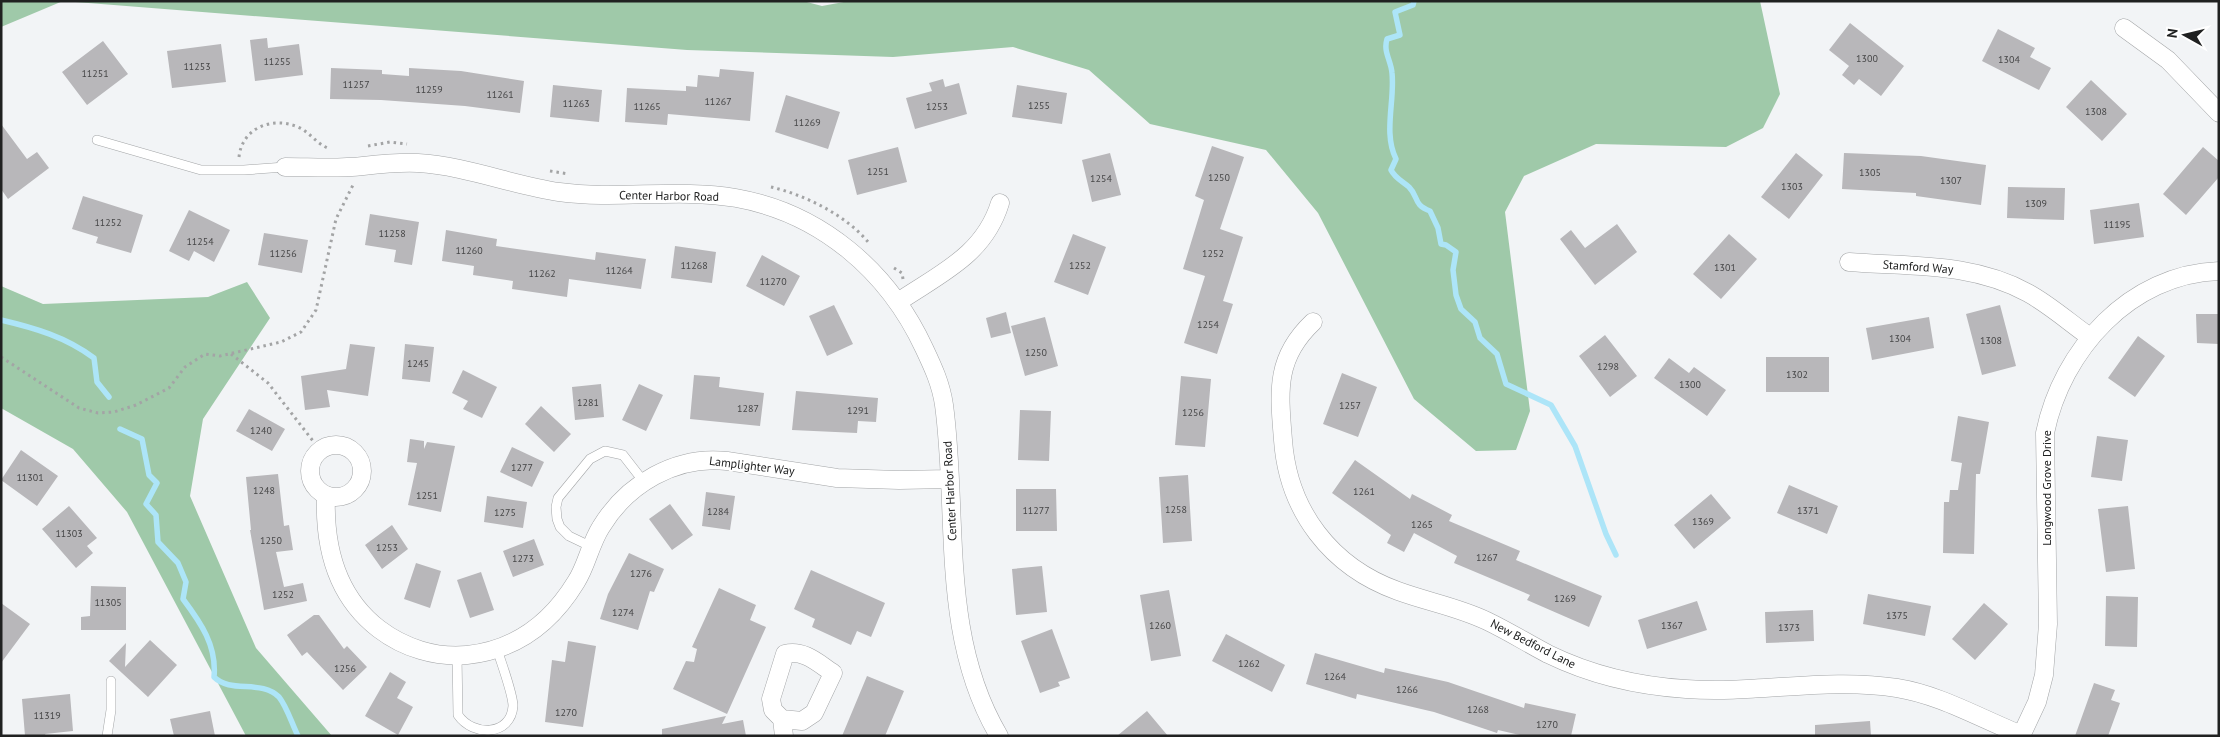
<svg xmlns="http://www.w3.org/2000/svg" width="2220" height="737" font-family="'PT Sans',sans-serif">
<rect width="100%" height="100%" fill="#f2f4f6"/>
<path fill="#9fc9a9" d="M1 1H803L822 6 849 1H1760L1780 94 1763 128 1726 147 1596 144 1524 176 1505 212 1530 411 1516 450 1476 451 1414 399 1318 213 1266 150 1150 124 1089 70 1013 47 893 57 687 50 63 1 1 27Z
M247 282 270 318 203 419 190 496 256 648 332 736H246L127 512 73 449 1 408V286L43 304 208 297Z"/>
<g fill="none" stroke-linecap="round" stroke-linejoin="round">
<path stroke="#ade5f8" stroke-width="5.5" d="M1414 1 1413 5 1395 12 1400 35 1387 39C1383 52 1391 60 1392 73 1395 101 1383 133 1396 159L1391 170C1395 178 1402 181 1409 187 1419 197 1413 205 1430 211L1438 228 1441 244 1446 245 1456 252 1453 270 1456 295 1461 309 1475 322 1480 338 1497 354 1506 384 1551 405 1575 446 1606 534 1616 555
M1 320C35 328 66 337 94 358L97 382 109 397
M120 429 142 439 149 475 157 483 146 504 156 515 158 542 178 563 186 582 183 599C201 623 217 646 214 677 231 694 261 679 279 697 287 707 292 724 298 736"/>
</g>
<path fill="#b8b7ba" d="M1850 23 1904 66 1881 96 1859 79 1854 85 1842 75 1849 66 1829 50Z
M1998 29 2035 48 2030 57 2051 68 2039 90 1982 61Z
M267 38 268 48 299 44 303 75 255 81 250 40Z
M103 41 128 74 87 105 62 72Z
M221 44 226 82 172 88 167 51Z
M331 68 382 70V74L409 76V68L461 71 524 81 520 113 465 106 381 100 330 99Z
M720 69 754 72 750 121 668 114 667 125 625 122 627 88 686 91V86L697 87 698 75 719 77Z
M943 79 945 87 959 83 967 114 915 129 906 98 932 91 929 83Z
M2091 80 2127 114 2102 141 2066 107Z
M553 85 602 90 599 122 550 117Z
M1017 85 1067 93 1062 124 1012 117Z
M786 95 840 112 828 149 775 132Z
M1 124 27 159 37 152 49 168 8 199 1 189Z
M1212 146 1244 157 1220 229 1243 237 1223 301 1233 304 1217 354 1184 343 1205 276 1183 269 1204 200 1195 196Z
M898 147 907 182 857 195 848 160Z
M2203 147 2219 161V177L2186 215 2163 194Z
M1110 153 1121 195 1092 202 1082 160Z
M1796 153 1823 175 1789 219 1761 197Z
M1844 153 1921 156 1986 165 1981 205 1916 196V193L1842 189Z
M2008 187 2065 188 2064 220 2007 218Z
M83 196 143 215 131 253 96 243 98 237 72 229Z
M2139 203 2144 237 2094 244 2090 210Z
M189 210 230 230 214 262 194 251 189 261 169 251Z
M370 214 419 222 412 265 394 262 396 250 365 245Z
M1617 224 1637 252 1595 285 1560 239 1571 230 1585 248Z
M446 230 497 239 496 246 595 260 596 252 646 259 641 289 569 279 567 297 512 289 513 281 473 275 474 266 442 261Z
M264 233 308 240 302 273 258 265Z
M1073 234 1106 247 1088 295 1054 282Z
M1729 234 1757 259 1721 299 1693 274Z
M675 246 716 252 712 283 671 278Z
M762 255 800 276 784 306 746 286Z
M834 305 853 344 827 356 809 316Z
M2000 305 2016 366 1982 375 1966 314Z
M1006 312 1011 333 991 338 986 318Z
M2196 314H2219V344L2197 343Z
M1045 317 1058 366 1025 376 1011 326Z
M1929 317 1934 348 1872 360 1866 328Z
M1605 335 1637 376 1610 397 1579 356Z
M2138 336 2165 356 2135 397 2108 378Z
M350 344 375 347 368 396 327 390 330 407 305 410 301 376 346 369Z
M405 344 434 347 430 382 402 379Z
M1766 357H1829V392H1766Z
M1669 358 1689 373 1694 367 1726 390 1707 416 1654 378Z
M463 370 497 387 482 418 463 409 468 401 452 393Z
M1342 373 1377 387 1358 437 1323 424Z
M694 375 720 377 719 387 764 393 760 426 690 419Z
M1181 376 1211 379 1205 447 1175 445Z
M601 384 604 417 575 420 572 387Z
M639 384 663 395 646 431 622 420Z
M796 391 878 398 876 422 858 421 857 433 792 430Z
M541 406 571 434 554 452 525 424Z
M249 409 285 429 272 451 236 431Z
M1020 410 1051 411 1049 461 1018 460Z
M1958 416 1989 422 1980 474H1976L1974 554 1943 553 1944 502H1949L1950 490H1958L1962 463 1951 461Z
M2097 436 2128 440 2122 481 2091 477Z
M410 439 424 441V449L427 442 455 446 441 512 408 505 417 463 407 462Z
M512 447 544 462 532 487 500 472Z
M21 450 58 476 37 506 1 480Z
M1355 460 1410 499 1412 494 1452 515 1449 521 1520 551 1516 560 1602 596 1589 627 1527 600 1530 595 1454 563 1457 556 1414 533 1404 552 1387 543 1391 535 1332 493Z
M278 474 284 526 289 525 293 550 276 552 284 587 303 583 307 601 264 610 250 530H251L246 477Z
M1188 475 1192 541 1163 543 1159 477Z
M1789 485 1838 506 1827 534 1777 513Z
M1016 489H1056L1057 531H1016Z
M706 492 735 496 730 530 702 526Z
M1711 494 1731 518 1694 549 1674 525Z
M487 496 527 502 523 528 484 522Z
M670 504 693 535 672 550 649 519Z
M69 506 97 538 87 546 93 553 76 568 42 529Z
M2128 506 2135 569 2106 572 2098 509Z
M392 525 408 549 382 569 365 545Z
M534 539 544 565 513 577 503 551Z
M629 553 664 569 654 592 650 591 638 630 600 619 608 594Z
M416 563 441 571 430 608 404 599Z
M1042 566 1047 612 1016 615 1012 569Z
M811 570 885 603 871 637 857 631 851 645 812 627 815 619 794 609Z
M481 572 494 610 470 618 457 580Z
M91 586 126 587V630H81V617L90 616Z
M719 588 756 605 750 620 766 627 727 714 673 689 686 661 694 662 697 649 692 647Z
M1169 590 1181 656 1151 661 1140 595Z
M1868 594 1931 606 1925 636 1863 624Z
M2106 596 2138 597 2137 647 2105 646Z
M1697 601 1707 630 1647 649 1638 620Z
M1 603 30 624 1 663Z
M1984 603 2008 624 1975 660 1952 639Z
M1813 610 1814 641 1766 643 1765 612Z
M314 615H319L344 649 347 646 367 667 343 690 307 652 302 656 287 635Z
M1052 629 1070 678 1058 682 1060 686 1040 693 1021 641Z
M1226 634 1285 665 1272 692 1212 661Z
M150 640 177 665 148 697 109 661 126 643 125 667Z
M568 641 596 646 583 727 545 722 552 660 565 662Z
M1315 653 1384 673 1385 668 1448 682 1524 708 1525 703 1576 714 1571 736H1524L1498 730 1497 733 1434 712 1357 694 1356 699 1306 684Z
M390 672 406 682 397 698 413 707 398 735 365 716Z
M867 676 904 691 885 736H842Z
M2094 683 2115 690 2111 700 2120 703 2108 736H2075Z
M70 694 73 731 45 734 46 736H25L22 699Z
M210 711 215 736H174L170 719Z
M1147 711 1168 736H1117Z
M726 716 722 724 743 720 746 736H662V729Z
M1870 721 1871 736H1815V725Z"/>
<g fill="none" stroke-linecap="round" stroke-linejoin="round">
<defs>
<path id="lane" d="M97 140 201 170H244L285 167
M592 547 569 536 560 527 557 519 556 507 558 498 590 459 605 451 623 455 644 482
M457 656 458 715C473 737 511 736 513 706 513 694 501 662 497 649
M107 736 111 710V681"/>
<path id="street" d="M2124 28 2168 60 2219 113
M285 167C311 167 338 169 363 166 381 164 399 162 418 163 466 166 512 185 559 192 618 200 678 188 736 198 821 213 888 271 924 348 933 367 941 384 944 405 959 516 939 635 999 736
M1849 262C1910 267 1972 262 2028 293 2050 305 2070 323 2090 337
M898 302C941 273 984 255 1000 203
M1313 322C1275 358 1279 391 1283 440 1288 511 1331 567 1398 591 1428 602 1458 607 1487 621 1508 631 1527 643 1548 654 1591 675 1638 686 1686 689 1757 694 1827 677 1897 688 1941 695 1981 719 2022 735
M310 471a26 26 0 1 1 52 0a26 26 0 1 1-52 0Z
M326 495C324 547 336 596 379 629 404 648 436 658 467 655 515 650 551 623 576 582 587 565 590 544 601 527 627 484 676 455 727 461L837 478 899 480 949 479
M782 719 802 721 814 713 833 673C819 664 804 649 785 654L771 699 773 710 782 719 784 736
M2021 736 2037 702 2044 675 2048 624 2045 433C2062 350 2130 274 2219 271"/>
</defs>
<use href="#lane" stroke="#a3a5a7" stroke-width="10"/>
<use href="#street" stroke="#a3a5a7" stroke-width="19"/>
<path stroke="#a3a4a5" stroke-width="3" stroke-dasharray="2.5 4" stroke-linecap="butt" d="M368 146 390 142 407 144
M239 157C242 128 272 116 298 127 310 132 316 144 330 149
M550 171 569 174
M771 187C805 195 846 215 869 243
M894 268 902 273 903 279
M231 354 268 383 320 450
M1 357 79 408 98 413 114 412 136 405 169 388 185 367 205 354 220 356 281 342 301 332 316 310 336 219 354 183"/>
<use href="#lane" stroke="#fff" stroke-width="9"/>
<use href="#street" stroke="#fff" stroke-width="18"/>
</g>
<g text-anchor="middle" stroke-width="4" stroke-linejoin="round" paint-order="stroke">
<g font-size="10" fill="#464647">
<text x="1867" y="62">1300</text>
<text x="2009" y="63">1304</text>
<text x="277" y="65">11255</text>
<text x="197" y="70">11253</text>
<text x="95" y="77">11251</text>
<text x="356" y="88">11257</text>
<text x="429" y="93">11259</text>
<text x="500" y="98">11261</text>
<text x="718" y="105">11267</text>
<text x="576" y="107">11263</text>
<text x="1039" y="109">1255</text>
<text x="647" y="110">11265</text>
<text x="937" y="110">1253</text>
<text x="2096" y="115">1308</text>
<text x="807" y="126">11269</text>
<text x="878" y="175">1251</text>
<text x="1870" y="176">1305</text>
<text x="1219" y="181">1250</text>
<text x="1101" y="182">1254</text>
<text x="1951" y="184">1307</text>
<text x="1792" y="190">1303</text>
<text x="2036" y="207">1309</text>
<text x="108" y="226">11252</text>
<text x="2117" y="228">11195</text>
<text x="392" y="237">11258</text>
<text x="200" y="245">11254</text>
<text x="469" y="254">11260</text>
<text x="283" y="257">11256</text>
<text x="1213" y="257">1252</text>
<text x="694" y="269">11268</text>
<text x="1080" y="269">1252</text>
<text x="1725" y="271">1301</text>
<text x="619" y="274">11264</text>
<text x="542" y="277">11262</text>
<text x="773" y="285">11270</text>
<text x="1208" y="328">1254</text>
<text x="1900" y="342">1304</text>
<text x="1991" y="344">1308</text>
<text x="1036" y="356">1250</text>
<text x="418" y="367">1245</text>
<text x="1608" y="370">1298</text>
<text x="1797" y="378">1302</text>
<text x="1690" y="388">1300</text>
<text x="588" y="406">1281</text>
<text x="1350" y="409">1257</text>
<text x="748" y="412">1287</text>
<text x="858" y="414">1291</text>
<text x="1193" y="416">1256</text>
<text x="261" y="434">1240</text>
<text x="522" y="471">1277</text>
<text x="30" y="481">11301</text>
<text x="264" y="494">1248</text>
<text x="1364" y="495">1261</text>
<text x="427" y="499">1251</text>
<text x="1176" y="513">1258</text>
<text x="1036" y="514">11277</text>
<text x="1808" y="514">1371</text>
<text x="718" y="515">1284</text>
<text x="505" y="516">1275</text>
<text x="1703" y="525">1369</text>
<text x="1422" y="528">1265</text>
<text x="69" y="537">11303</text>
<text x="271" y="544">1250</text>
<text x="387" y="551">1253</text>
<text x="1487" y="561">1267</text>
<text x="523" y="562">1273</text>
<text x="641" y="577">1276</text>
<text x="283" y="598">1252</text>
<text x="1565" y="602">1269</text>
<text x="108" y="606">11305</text>
<text x="623" y="616">1274</text>
<text x="1897" y="619">1375</text>
<text x="1160" y="629">1260</text>
<text x="1672" y="629">1367</text>
<text x="1789" y="631">1373</text>
<text x="1249" y="667">1262</text>
<text x="345" y="672">1256</text>
<text x="1335" y="680">1264</text>
<text x="1407" y="693">1266</text>
<text x="1478" y="713">1268</text>
<text x="566" y="716">1270</text>
<text x="47" y="719">11319</text>
<text x="1547" y="728">1270</text>
</g>
<g font-size="12" fill="#202121" stroke="#fff">
<text transform="translate(669 196) rotate(1)" y="4">Center Harbor Road</text>
<text transform="translate(1918 267) rotate(4)" y="4">Stamford Way</text>
<text transform="translate(752 466) rotate(7)" y="4">Lamplighter Way</text>
<text transform="translate(2047 488) rotate(-90)" y="4">Longwood Grove Drive</text>
<text transform="translate(950 491) rotate(-93)" y="4">Center Harbor Road</text>
<text transform="translate(1533 644) rotate(27)" y="4">New Bedford Lane</text>
</g>
</g>
<rect width="2220" height="737" fill="none" stroke="#202121" stroke-width="5"/>
<g transform="translate(2185 35) rotate(278)" stroke="#ffffff" stroke-width="4" paint-order="stroke">
<path d="M0-4L9 19L0 12L-9 19Z" fill="#202121"/>
<text y="-8" font-size="14" font-weight="bold" text-anchor="middle" fill="#202121">N</text>
</g>
</svg>
